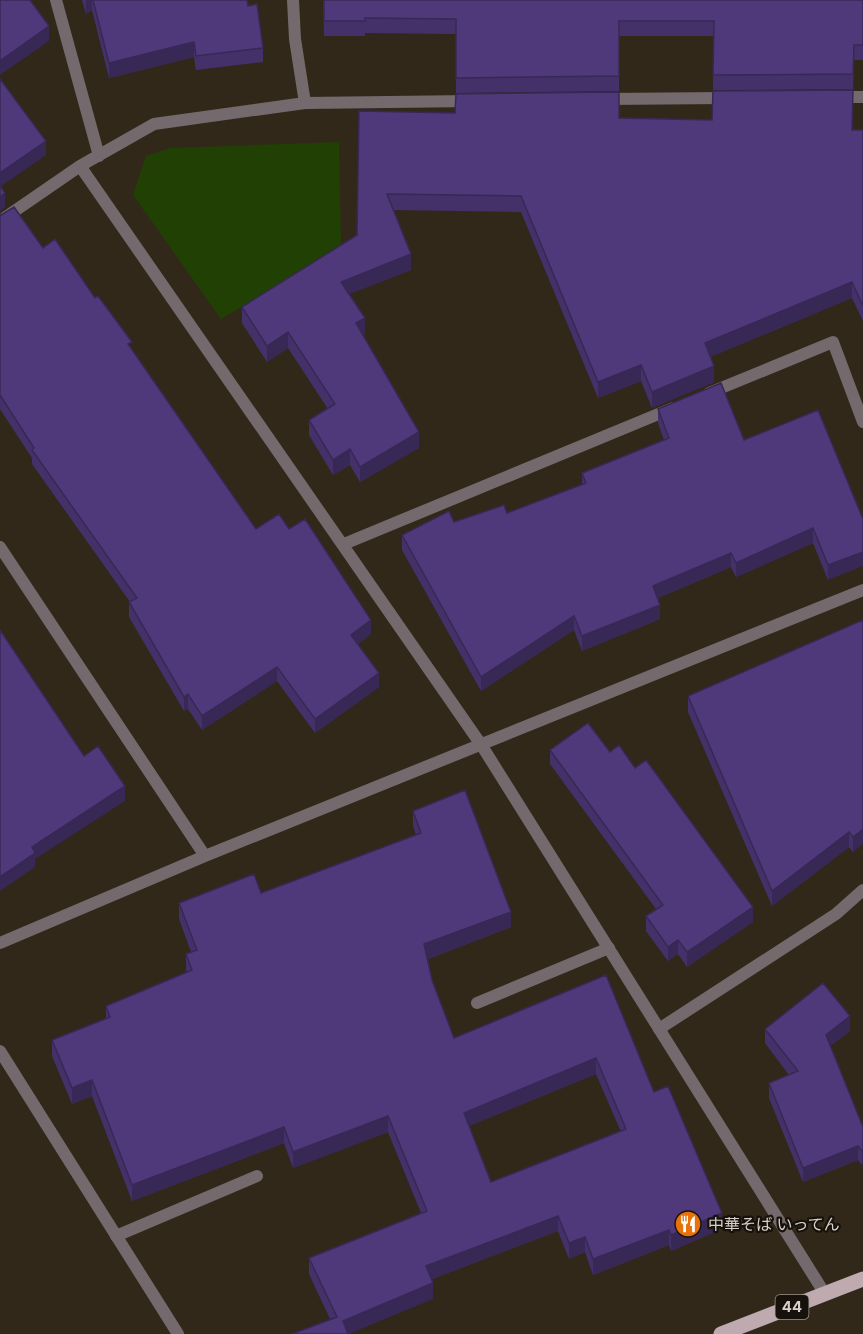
<svg xmlns="http://www.w3.org/2000/svg" width="863" height="1334" font-family="Inter,'Noto Sans JP',sans-serif">
<rect width="100%" height="100%" fill="#32281a"/>
<path fill="#204004" d="M339 142 341 247 221 319 133 195 146 156 170 148Z"/>
<g fill="none" stroke-linecap="round" stroke-linejoin="round">
<path stroke="#746a6d" stroke-width="12" d="M477 1003 609 948
M659 1029 836 914 863 890
M116 1236 257 1176"/>
<path stroke="#746a6d" stroke-width="12" d="M56 0 99 156
M293 0 295 39 305 103
M837 97H863
M603 99 727 98
M80 166 482 746 825 1294
M0 221 80 166 154 124 305 103 472 101
M709 393 833 342 863 422
M344 544 673 408
M0 547 205 856
M0 943 205 856 863 590
M0 1051 178 1334"/>
<path stroke="#beaaaf" stroke-width="15" d="M721 1334 863 1279"/>
</g>
<path fill="#453169" fill-rule="evenodd" d="M82 0H247L263 48V62L196 70 194 57 109 78 92 10 86 14Z
M323 0H863V60H854L853 89 713 90V36H619V91L456 93V34L365 33V36H324Z
M359 111 619 118 863 130V321L852 298 710 357 714 382 652 408 641 381 598 398 521 212 393 210 411 270 349 294 365 333 363 335 419 448 360 482 350 465 333 475 309 435V420L328 409 288 348 267 362 242 323V307L357 235Z
M0 214 43 248 95 298 132 349 256 529H289L371 634 358 644 379 687 315 733 277 681 202 730 188 709 184 711 129 617V602H130L32 464V458L0 409Z
M658 409 744 440 863 519 828 580 813 543 736 577 731 567 658 598 660 619 582 651 574 630 481 691 402 550V535L454 522 507 513 582 485V473L664 440 658 423Z
M863 620 853 852 849 847 772 906 688 712V696Z
M550 750 610 752 635 768 753 922 687 967 678 954 668 961 646 931V916L656 909 550 764Z
M413 811 511 927 428 959 432 980 454 1038 606 975 654 1092 722 1229 671 1251 669 1245 593 1275 585 1252 569 1259 558 1231 432 1279 433 1299 330 1319 309 1274V1258L421 1213 388 1132 293 1168 284 1143 132 1201 92 1096 72 1104 52 1056V1040L106 1019V1006L187 973 186 970V954L191 952 179 919V903L261 893 416 835 413 826ZM596 1074 621 1132 491 1182 469 1126Z
M765 1029 850 1031 830 1046 863 1127 862 1165 858 1160 803 1182 769 1098V1083L789 1075 765 1043Z"/>
<path fill="#382855" d="M86 0H92V10L86 14Z
M49 26V41L0 75V61Z
M194 42V57L109 78V63Z
M46 141V155L0 187V173Z
M5 193V207L0 211V197Z
M411 254V270L341 297V282Z
M852 282V298L705 359V343Z
M365 318V333L356 339V323Z
M288 332V348L267 362V346Z
M641 365V381L598 398V382Z
M714 366V382L652 408V392Z
M419 432V448L360 482V467Z
M350 449V465L333 475V460Z
M813 528V543L736 577V563Z
M863 552V566L828 580V565Z
M731 553V567L653 600V586Z
M660 605V619L582 651V636Z
M574 616V630L481 691V677Z
M371 620V634L351 649V635Z
M277 667V681L202 730V716Z
M379 673V687L315 733V719Z
M188 694V709L184 711V697Z
M125 786V801L35 859V867L0 891V877L32 847Z
M863 829V844L853 852V837Z
M849 832V847L772 906V891Z
M753 907V922L687 967V952Z
M511 912V927L424 960V944Z
M678 940V954L668 961V947Z
M850 1016V1031L826 1049V1035Z
M596 1058V1074L464 1128V1113Z
M92 1080V1096L72 1104V1088Z
M388 1116V1132L293 1168V1152Z
M284 1127V1143L132 1201V1185Z
M858 1146V1160L803 1182V1168Z
M863 1150V1164L862 1165V1151Z
M722 1213V1229L671 1251V1235Z
M558 1216V1231L426 1281V1266Z
M669 1230V1245L593 1275V1259Z
M585 1237V1252L569 1259V1243Z
M433 1283V1299L349 1334H343V1321Z"/>
<path fill="#50397a" stroke="#382855" stroke-width="1.5" fill-rule="evenodd" d="M0 0H30L49 26 0 61Z
M93 0H247L248 6 257 4 263 48 196 56 194 42 109 63Z
M324 0H863V45H854L853 74 713 75 714 21H619V76L456 78V19L365 18V21H324Z
M0 79 46 141 0 173Z
M853 90 852 130H863V306L852 282 705 343 714 366 652 392 641 365 598 382 521 196 387 194 411 254 341 282 365 318 356 323 419 432 360 467 350 449 333 460 309 420 335 404 288 332 267 346 242 307 357 235 359 111 455 113 456 94 619 92V118L712 120 713 91Z
M0 186 5 193 0 197Z
M14 207 43 248 55 239 95 298 98 296 132 342 128 344 256 529 279 514 289 529 305 519 371 620 351 635 379 673 315 719 277 667 202 716 188 694 184 697 129 602 137 598 32 450 34 448 0 395V214L1 215Z
M721 383 744 440 818 410 863 519V552L828 565 813 528 736 563 731 553 653 586 660 605 582 636 574 616 481 677 402 535 449 511 454 522 504 505 507 513 586 483 582 473 669 438 658 409Z
M863 620V829L853 837 849 832 772 891 688 696Z
M0 630 84 756 98 746 125 786 32 847 35 853 0 877Z
M588 723 610 752 619 745 635 768 646 760 753 907 687 952 678 940 668 947 646 916 663 905 550 750Z
M465 790 511 912 424 944 432 980 454 1038 606 975 654 1092 668 1086 722 1213 671 1235 669 1230 593 1259 585 1237 569 1243 558 1216 426 1266 433 1283 343 1321 348 1334H292L337 1317 309 1258 427 1211 388 1116 293 1152 284 1127 132 1185 92 1080 72 1088 52 1040 110 1017 106 1006 192 970 186 954 197 950 179 903 254 874 261 893 421 833 413 811ZM596 1058 626 1129 491 1182 464 1113Z
M823 983 850 1016 826 1035 863 1127V1150L862 1151 858 1146 803 1168 769 1083 798 1071 765 1029Z"/>
<defs>
<symbol id="restaurant-disc" viewBox="-11 -11 22 22"><circle r="9.5" fill="#e8710a" stroke="#16120b"/><path d="M-5-6h1v4h1v-4h1v4h1v-4h1v5L-1.5 .5V6h-2V.5L-5-1ZM5-6V6H3V1.5H1.5Q1.5-4 5-6Z" fill="#fff"/></symbol>
</defs>
<g fill-rule="evenodd">
<use href="#restaurant-disc" x="673" y="1209" width="30" height="30"/>
</g>
<g text-anchor="middle" stroke-width="4.5" stroke-linejoin="round" paint-order="stroke">
<rect fill="#16120b" stroke="#9d978f" stroke-width="1.5" x="775.5" y="1295" width="33" height="24" rx="4.5"/>
<g font-size="15" font-weight="bold" fill="#d7d0c8">
<text x="792" y="1312">44</text>
</g>
<g font-size="16" fill="#d7d0c8" stroke="#16120b" text-anchor="start">
<text x="708" y="1230">中華そば いってん</text>
</g>
</g>
</svg>
